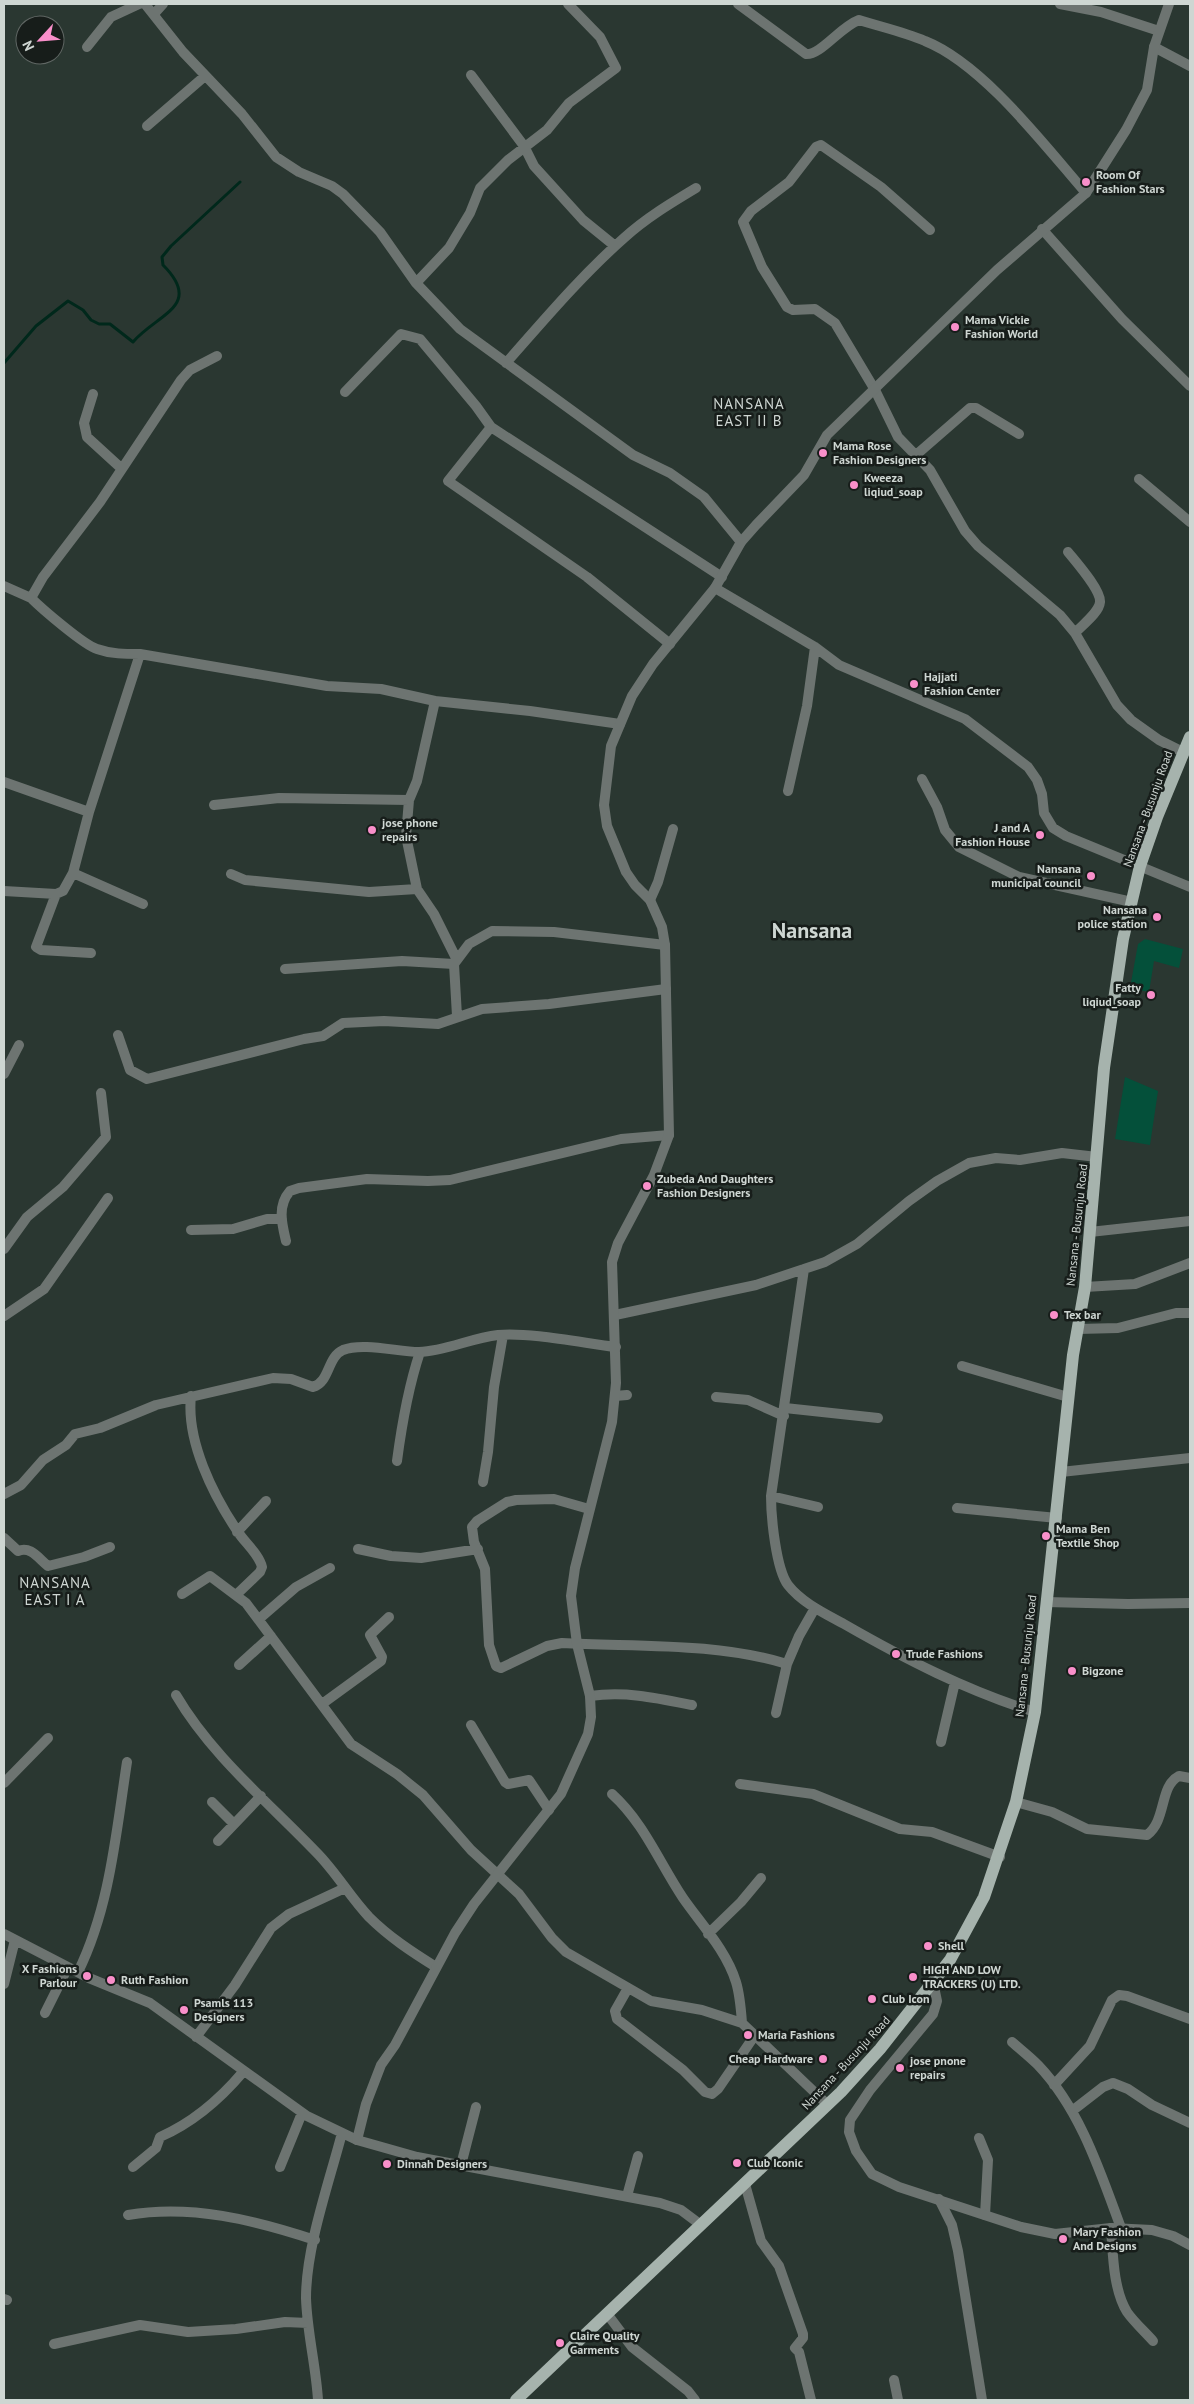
<svg xmlns="http://www.w3.org/2000/svg" width="1194" height="2404" font-family="'PT Sans',sans-serif">
<rect width="100%" height="100%" fill="#2a3731"/>
<path fill="#04503a" d="M1145 939 1183 949 1179 968 1154 961 1149 992 1130 988 1138 944Z
M1125 1077 1158 1091 1150 1145 1115 1139Z"/>
<g fill="none" stroke-linecap="round" stroke-linejoin="round">
<path stroke="#00281b" stroke-width="3" d="M4 363 36 326 68 301 83 310 91 320 99 324H110L133 342C157 314 204 306 163 265L162 257 171 246 240 182"/>
<path stroke="#6d7471" stroke-width="10" d="M145 4 183 52 242 114 276 157 299 172 332 186 343 194 380 232 416 283 460 329 633 455 670 473 704 497 741 542
M738 4 806 54C821 55 840 27 859 20 881 27 904 32 925 41 983 64 1045 146 1086 193
M1060 4 1101 12 1159 31
M154 14 163 4
M87 47 111 17 139 4
M1154 47 1190 66
M471 75 524 146 534 166 583 220 615 246
M147 126 205 76
M1042 229 1122 319 1190 386
M930 230 881 187 821 145 816 147 789 182 751 211 743 222 762 267 787 307 793 310 815 309 835 323 875 390 898 437 930 470 965 531 978 546 1060 615 1075 633 1117 705 1131 720 1159 740 1183 752
M416 283 449 248 470 213 480 188 508 160 547 130 569 103 616 68 600 37 568 4
M217 356 190 370 181 380 100 502 43 577 31 598C42 609 84 645 97 649 111 654 125 654 140 654L327 686 381 689 435 701 530 711 620 724
M506 363C544 320 581 276 624 238 646 218 671 203 696 188
M345 392 401 334 420 339 476 406 491 427 722 577
M93 394 84 423 87 437 122 469
M491 427 448 481 587 577 670 644
M916 455 970 408H976L1019 434
M1139 479 1190 522
M1068 552C1076 562 1101 590 1100 602 1099 613 1082 625 1075 633
M4 586 31 598
M715 588 815 647 839 665 965 719 1028 767 1037 780 1042 794 1044 813 1053 828 1066 836 1190 887
M435 701 417 781 409 800 406 836 417 889 434 914 456 958
M922 779 937 807 945 830 959 847 1019 877 1132 902
M4 782 89 812
M788 791 807 706 815 647
M214 805 279 798 409 800
M73 873 143 904
M231 874 245 880 369 892 417 889
M4 891 56 894 63 891 73 873 89 812 140 654
M56 894 36 947 41 950 91 953
M650 900 658 882 673 829
M285 969 402 961 454 964
M457 1016 454 964 469 944 492 931 554 932 665 945
M118 1035 130 1070 147 1079 304 1039 323 1036 343 1023 384 1021 438 1024 482 1009 549 1004 666 989
M4 1074 19 1045
M191 1230 233 1229 267 1219H282
M1090 1232 1190 1221
M286 1241C282 1224 277 1206 290 1191L299 1188 367 1179 428 1181 450 1180 621 1139 669 1135
M4 1249 27 1217 63 1187 106 1137 101 1093
M804 1269 771 1496C771 1517 776 1569 788 1585 802 1603 826 1614 844 1624 905 1659 967 1691 1035 1712
M1085 1287 1135 1284 1190 1263
M615 1315 756 1285 825 1262 857 1244 909 1201 937 1181 969 1163 996 1158 1020 1160 1062 1153 1097 1157
M4 1316 44 1289 108 1198
M1078 1329 1118 1328 1176 1313H1190
M962 1366 1068 1397
M191 1396C186 1441 213 1495 238 1532 245 1543 259 1554 262 1567L260 1572 236 1595
M615 1396 627 1395
M716 1397 748 1400 784 1416
M785 1408 878 1418
M397 1461C402 1423 408 1388 420 1352
M1061 1472 1190 1458
M483 1482 488 1452 494 1387 503 1335
M4 1494 21 1485 43 1460 66 1445 75 1434 100 1428 156 1405 273 1378 291 1379 313 1387C330 1382 327 1357 343 1350 363 1342 398 1352 419 1352 446 1351 471 1338 498 1335 529 1332 583 1343 616 1347
M771 1496 818 1507
M957 1508 1057 1518
M589 1509 554 1499 516 1500 507 1502 477 1521 472 1527 474 1542 485 1569 489 1645 496 1666 501 1668 547 1646 562 1643C636 1647 715 1642 787 1664L799 1636 815 1608
M237 1532 266 1501
M4 1538 18 1551C31 1546 38 1558 48 1566L84 1557 110 1547
M358 1549 391 1556 421 1558 478 1549
M182 1594 210 1576 246 1603 351 1744 397 1774 423 1795 471 1850 519 1894 552 1938 566 1952 651 2001 702 2010 742 2023 828 2105
M1046 1602 1128 1604 1190 1603
M259 1619 296 1587 330 1568
M239 1665 271 1636
M176 1695C211 1755 268 1802 316 1852 336 1872 350 1897 369 1917 389 1937 412 1952 436 1967
M590 1696C626 1691 657 1698 692 1705
M322 1704 381 1661 382 1657 370 1635 389 1617
M776 1713 787 1664
M471 1725 505 1782 508 1784 529 1780 549 1810
M941 1742 955 1682
M4 1783 48 1738
M740 1784 813 1794 900 1829 932 1832 1000 1857
M612 1794C644 1823 659 1862 683 1898 701 1924 726 1950 736 1982 740 1995 741 2009 742 2023
M212 1802 234 1824
M1016 1802 1052 1812 1087 1829 1147 1835C1167 1820 1159 1786 1179 1776L1190 1778
M218 1841 261 1796
M4 1934 89 1978 150 2003 307 2116 357 2140
M708 1934 741 1902 761 1878
M78 1972C110 1907 116 1833 127 1762
M4 1984 15 1940
M628 1988 615 2011 617 2019 683 2070 705 2092 712 2094 718 2089 755 2035
M45 2013 68 1967
M196 2037 235 1985 271 1928 289 1914 345 1888
M1012 2042C1021 2050 1030 2057 1038 2065 1080 2109 1100 2171 1121 2228
M1054 2085 1090 2046 1112 2000 1119 1995 1127 1996 1190 2019
M1072 2111 1103 2087 1113 2083 1128 2089 1152 2105 1190 2123
M979 2138 988 2160 985 2215
M461 2165 476 2107
M133 2167 156 2148 160 2137C192 2123 221 2098 243 2072
M280 2167 302 2113
M745 2184 761 2241 779 2266 803 2334V2338L795 2348 799 2352 811 2400
M627 2196 638 2156
M939 2199 952 2225 958 2251 982 2400
M128 2215C191 2204 254 2220 315 2240
M1111 2228C1113 2254 1113 2289 1127 2312 1134 2322 1145 2332 1153 2341
M4 2299 7 2300
M608 2315 632 2347 688 2391 695 2400
M54 2344 140 2325 188 2332 236 2329 285 2322 308 2323
M894 2380 898 2400
M318 2400C316 2366 307 2332 306 2298 306 2247 329 2183 342 2133"/>
<path stroke="#6d7471" stroke-width="10" d="M933 1982 937 2001 933 2014 870 2090 850 2120 849 2132 856 2151 872 2174 899 2187 1021 2227 1055 2234 1111 2228 1152 2230 1173 2236 1190 2245
M701 2225 681 2210 660 2203 417 2157 357 2140 366 2104 381 2065 395 2045 455 1933 474 1904 561 1794 588 1734 591 1717 590 1696 577 1644 571 1596 575 1568 612 1422 616 1383 612 1262 618 1243 654 1175 669 1135 665 945 662 927 650 900 635 885 626 872 607 826 604 805 611 746 632 696 653 664 715 588 741 542 756 525 804 475 827 435 997 270 1086 193 1126 130 1147 90 1154 47 1169 4"/>
<path stroke="#a6b3ad" stroke-width="12" d="M516 2400 841 2092 880 2049 950 1960 984 1897 1016 1802 1035 1712 1073 1355 1085 1287 1104 1068 1123 939 1140 866 1157 817 1190 737"/>
</g>
<g fill="#f98fca" stroke="#171d1a" stroke-width="2">
<circle cx="1086" cy="182" r="5"/>
<circle cx="955" cy="327" r="5"/>
<circle cx="823" cy="453" r="5"/>
<circle cx="854" cy="485" r="5"/>
<circle cx="914" cy="684" r="5"/>
<circle cx="372" cy="830" r="5"/>
<circle cx="1040" cy="835" r="5"/>
<circle cx="1091" cy="876" r="5"/>
<circle cx="1157" cy="917" r="5"/>
<circle cx="1151" cy="995" r="5"/>
<circle cx="647" cy="1186" r="5"/>
<circle cx="1054" cy="1315" r="5"/>
<circle cx="1046" cy="1536" r="5"/>
<circle cx="896" cy="1654" r="5"/>
<circle cx="1072" cy="1671" r="5"/>
<circle cx="928" cy="1946" r="5"/>
<circle cx="87" cy="1976" r="5"/>
<circle cx="913" cy="1977" r="5"/>
<circle cx="111" cy="1980" r="5"/>
<circle cx="872" cy="1999" r="5"/>
<circle cx="184" cy="2010" r="5"/>
<circle cx="748" cy="2035" r="5"/>
<circle cx="823" cy="2059" r="5"/>
<circle cx="900" cy="2068" r="5"/>
<circle cx="737" cy="2163" r="5"/>
<circle cx="387" cy="2164" r="5"/>
<circle cx="1063" cy="2239" r="5"/>
<circle cx="560" cy="2343" r="5"/>
</g>
<g text-anchor="middle" stroke-width="5" stroke-linejoin="round" paint-order="stroke">
<g font-size="12" font-weight="bold" fill="#ced6d2" stroke="#171d1a" text-anchor="start">
<text x="1096" y="179">Room Of<tspan x="1096" dy="14">Fashion Stars</tspan></text>
<text x="965" y="324">Mama Vickie<tspan x="965" dy="14">Fashion World</tspan></text>
<text x="833" y="450">Mama Rose<tspan x="833" dy="14">Fashion Designers</tspan></text>
<text x="864" y="482">Kweeza<tspan x="864" dy="14">liqiud_soap</tspan></text>
<text x="924" y="681">Hajjati<tspan x="924" dy="14">Fashion Center</tspan></text>
<text x="382" y="827">jose phone<tspan x="382" dy="14">repairs</tspan></text>
<text x="1030" y="832" text-anchor="end">J and A<tspan x="1030" dy="14">Fashion House</tspan></text>
<text x="1081" y="873" text-anchor="end">Nansana<tspan x="1081" dy="14">municipal council</tspan></text>
<text x="1147" y="914" text-anchor="end">Nansana<tspan x="1147" dy="14">police station</tspan></text>
<text x="1141" y="992" text-anchor="end">Fatty<tspan x="1141" dy="14">liqiud_soap</tspan></text>
<text x="657" y="1183">Zubeda And Daughters<tspan x="657" dy="14">Fashion Designers</tspan></text>
<text x="1064" y="1319">Tex bar</text>
<text x="1056" y="1533">Mama Ben<tspan x="1056" dy="14">Textile Shop</tspan></text>
<text x="906" y="1658">Trude Fashions</text>
<text x="1082" y="1675">Bigzone</text>
<text x="938" y="1950">Shell</text>
<text x="77" y="1973" text-anchor="end">X Fashions<tspan x="77" dy="14">Parlour</tspan></text>
<text x="923" y="1974">HIGH AND LOW<tspan x="923" dy="14">TRACKERS (U) LTD.</tspan></text>
<text x="121" y="1984">Ruth Fashion</text>
<text x="882" y="2003">Club Icon</text>
<text x="194" y="2007">Psamls 113<tspan x="194" dy="14">Designers</tspan></text>
<text x="758" y="2039">Maria Fashions</text>
<text x="813" y="2063" text-anchor="end">Cheap Hardware</text>
<text x="910" y="2065">jose pnone<tspan x="910" dy="14">repairs</tspan></text>
<text x="747" y="2167">Club Iconic</text>
<text x="397" y="2168">Dinnah Designers</text>
<text x="1073" y="2236">Mary Fashion<tspan x="1073" dy="14">And Designs</tspan></text>
<text x="570" y="2340">Claire Quality<tspan x="570" dy="14">Garments</tspan></text>
</g>
<g font-size="12" fill="#ced6d2" stroke="#171d1a">
<text transform="translate(1148 809) rotate(-70)" y="4">Nansana - Busunju Road</text>
<text transform="translate(1077 1225) rotate(-84)" y="4">Nansana - Busunju Road</text>
<text transform="translate(1026 1656) rotate(-84)" y="4">Nansana - Busunju Road</text>
<text transform="translate(846 2063) rotate(-47)" y="4">Nansana - Busunju Road</text>
</g>
<g font-size="15" letter-spacing="1" fill="#ced6d2" stroke="#171d1a">
<text x="749" y="409">NANSANA<tspan x="749" dy="17">EAST II B</tspan></text>
<text x="55" y="1588">NANSANA<tspan x="55" dy="17">EAST I A</tspan></text>
</g>
<g font-size="22" font-weight="bold" fill="#ced6d2" stroke="#171d1a">
<text x="812" y="938">Nansana</text>
</g>
</g>
<rect width="1194" height="2404" fill="none" stroke="#ced6d2" stroke-width="10"/>
<g transform="translate(40 40) rotate(244)"><circle r="24" fill="#171d1a" stroke="#606764"/>
<path d="M0-4L9 19L0 12L-9 19Z" fill="#f98fca"/>
<text y="-8" font-size="14" font-weight="bold" text-anchor="middle" fill="#ced6d2">N</text>
</g>
</svg>
